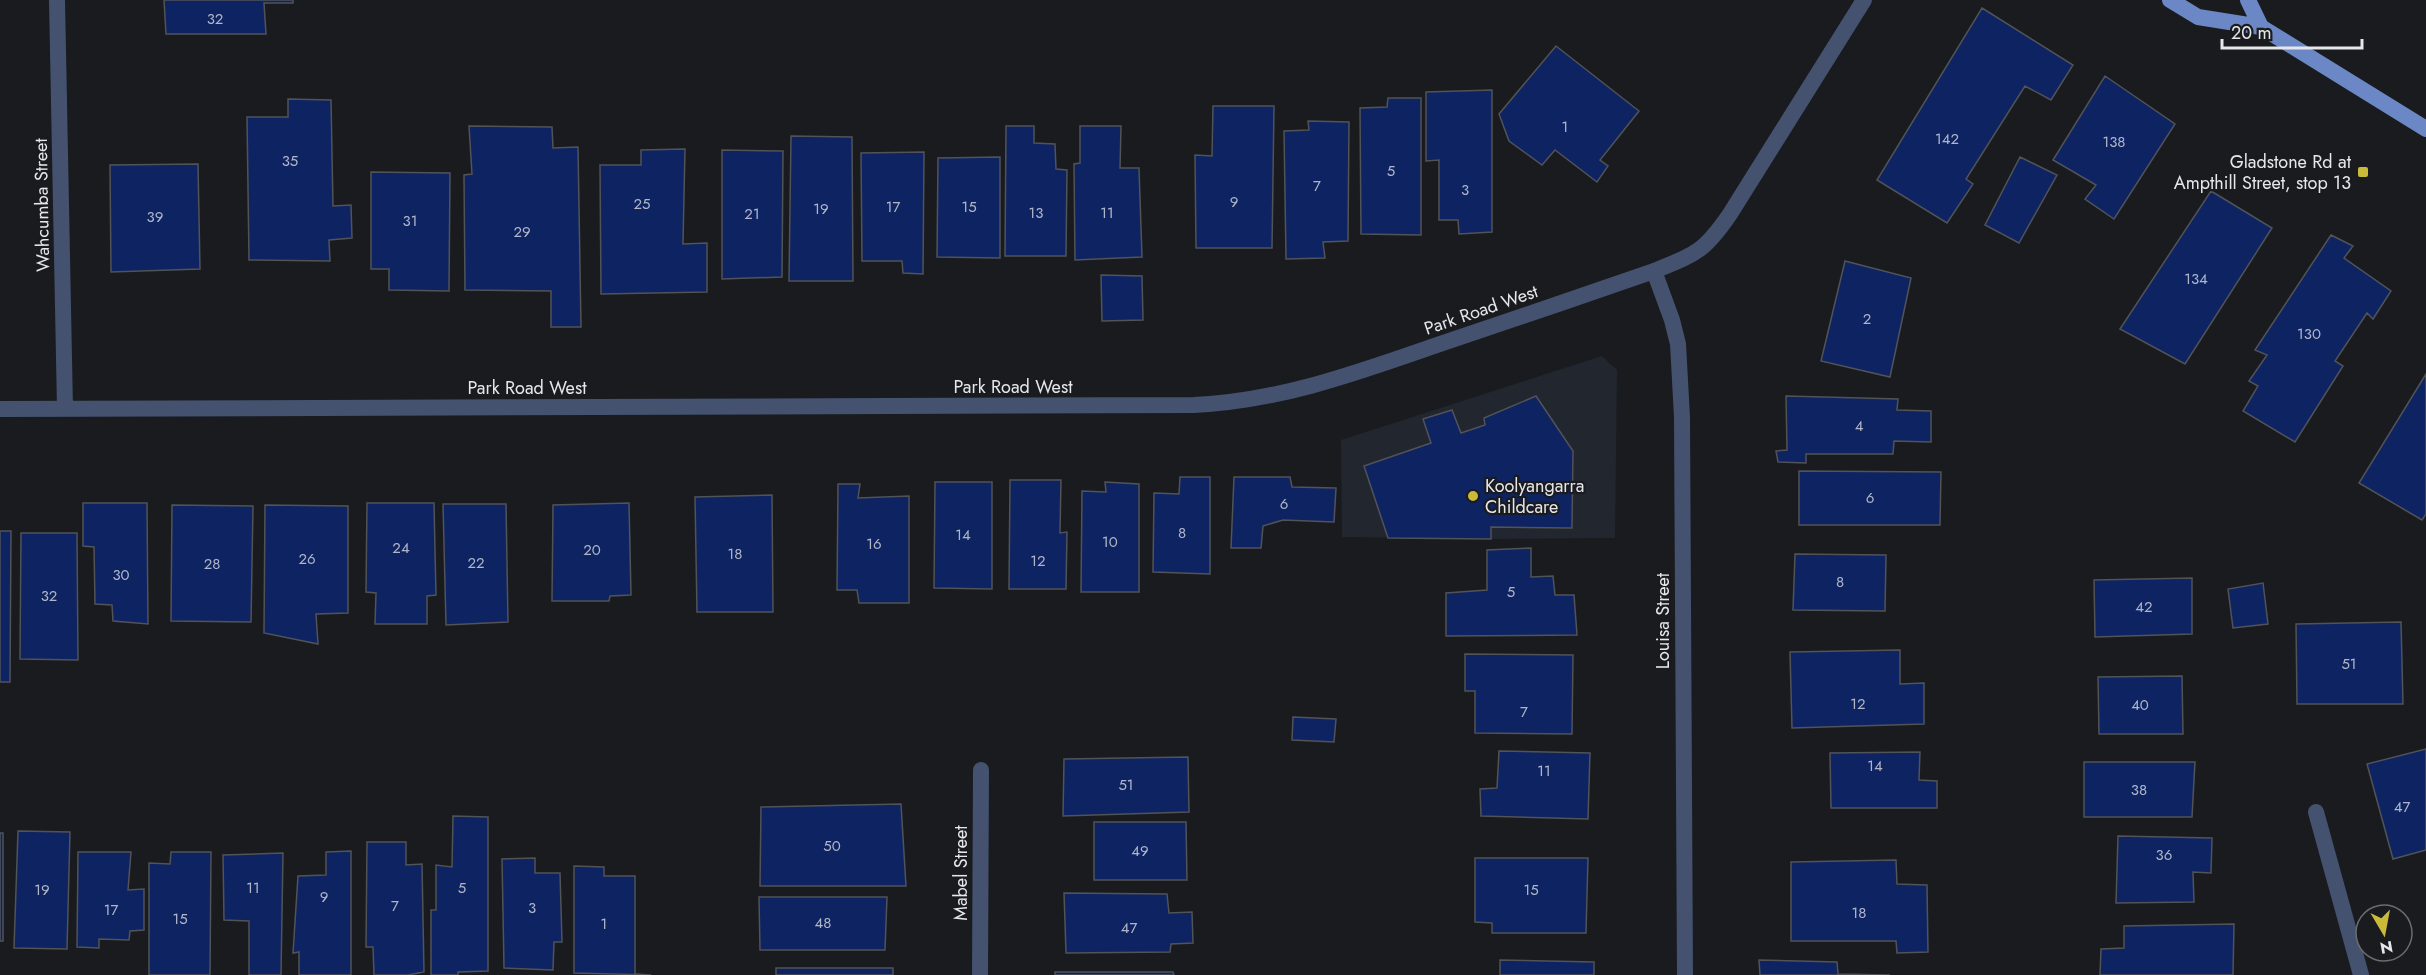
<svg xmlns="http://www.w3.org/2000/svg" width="2426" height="975" font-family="Jost,sans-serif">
<rect width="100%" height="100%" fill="#191b1f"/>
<path fill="#21262f" d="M1602 356 1617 370 1615 538 1491 539 1342 537 1341 440Z"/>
<path fill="#0e2362" stroke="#515358" stroke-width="1.5" d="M164 0H293V3H264L266 34H166Z
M1982 8 2073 65 2051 100 2025 86 1966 179 1973 184 1947 223 1877 180Z
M1556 46 1639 111 1600 160 1608 166 1597 182 1555 150 1542 165 1509 141 1499 114Z
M2105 76 2175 124 2114 219 2085 199 2096 185 2053 160Z
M1492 90V232L1459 234 1458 220H1439V160L1426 161V92Z
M1388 98H1421V235L1361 234 1360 108 1387 107Z
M288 99 331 100 333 206 351 205 352 238 329 240 330 261 249 260 247 117H288Z
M1213 106H1274L1272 248H1196L1195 155 1212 156Z
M1308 121 1349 122 1348 241 1323 242 1325 258 1286 259 1284 131 1309 130Z
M469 126 552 127 553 148 578 147 581 327H551V291L465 290 464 175 472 174Z
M1006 126H1034V143L1055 144 1056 169 1067 170 1066 256H1005Z
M1080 126H1121L1120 168H1139L1142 257 1075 260 1074 164 1080 163Z
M791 136 852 137 853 281H789Z
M685 149 683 244 707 243V292L601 294 600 165H641V150Z
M722 150 783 151 782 277 722 279Z
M924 152 923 274 903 273 902 261H862L861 153Z
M1000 157V258L937 257 938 158Z
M2020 157 2057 175 2019 243 1985 225Z
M198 164 200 269 111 272 110 165Z
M371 172 450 173 449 291 389 290V269H371Z
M2211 191 2272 228 2185 364 2120 329Z
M2331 235 2353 246 2344 258 2391 291 2373 319 2367 313 2335 361 2343 366 2295 442 2243 411 2258 386 2249 381 2267 355 2255 350Z
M1845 261 1911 278 1890 377 1821 361Z
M1101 275 1142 276 1143 320 1102 321Z
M2426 374V514L2422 520 2359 483Z
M1536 396 1573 451 1572 528 1491 527V539L1388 538 1364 466 1431 443 1423 419 1452 410 1461 433 1485 425 1484 418Z
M1786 396 1898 399 1897 410 1931 411V442L1894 441 1893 454H1806V463L1778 462 1776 451 1787 450Z
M1799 471 1941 472 1940 525H1799Z
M1180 477H1210V574L1153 572 1154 493 1179 494Z
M1234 477H1290L1292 487 1336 488 1334 522 1283 520 1263 526 1261 548H1231Z
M1010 480H1061L1060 533 1067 532 1066 589H1009Z
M935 482H992V589L934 588Z
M1105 482 1139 484V592H1081L1082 491 1106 492Z
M838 484H860L858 498 909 496V603H859L857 590H837Z
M772 495 773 612H697L695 497Z
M83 503H147L148 624 113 621 112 605 95 604 94 547 83 546Z
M367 503H434L436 595 427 596V624H375L376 593 366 592Z
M629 503 631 595 610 596 609 601H552L553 505Z
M443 504H506L508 622 446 625Z
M172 505 253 506 251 622 171 621Z
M265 505 348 506V613L316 614 318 644 264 633Z
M0 531H11L10 682H0Z
M21 533H77L78 660 20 659Z
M1531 548V577L1553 576 1555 595H1574L1577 635 1446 636V593L1487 590V550Z
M1795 554 1886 555 1885 611 1793 610Z
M2192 578V634L2095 637 2094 580Z
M2263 583 2268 624 2233 628 2228 589Z
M2401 622 2403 704H2297L2296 624Z
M1900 650V684L1924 683V724L1792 728 1790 652Z
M1465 654 1573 655 1572 734 1475 733V691H1465Z
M2182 676 2183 734H2099L2098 677Z
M1293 717 1336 719 1334 742 1292 740Z
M2426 749V850L2393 859 2367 764Z
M1499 751 1590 753 1588 819 1481 816 1480 789 1497 788Z
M1920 752 1919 780 1937 781V808H1831L1830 753Z
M1188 757 1189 812 1063 816 1064 759Z
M2084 762H2195L2192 817H2084Z
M901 804 906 886H760L761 807Z
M453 816 488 817V971L458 972V975H431V910H436V865L452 867Z
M1094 822H1186L1187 880H1094Z
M18 831 70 832 67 949 14 948Z
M0 833H3V941H0Z
M2118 836 2212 838 2211 873 2193 872 2194 902 2116 903Z
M367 842H406V865L422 864 424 972 408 975H374L373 947H366Z
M351 851V975H299V952L293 953 298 876 326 875V852Z
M78 852H131L128 890 144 889V930L130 931 129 940 99 939V948L77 947Z
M171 852H211L210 975H149V863L170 864Z
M283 853 281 975H249V921L224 920 223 855Z
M535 858V873H560L562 942H554L553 970 504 968 502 859Z
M1475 858H1588L1586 933H1492V923L1475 922Z
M1896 860 1897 884 1927 885 1928 952 1897 953 1896 941H1791V862Z
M574 866 604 867V876H635V974L651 975 574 973Z
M1064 893 1167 894 1169 913 1192 912 1193 943 1171 944 1170 952 1066 953Z
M759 897H887L885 950H760Z
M2234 924 2233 975H2100L2101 949 2124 948V926Z
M1500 960 1594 962V975H1500Z
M1759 960 1837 962 1838 974 1890 975H1760Z
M776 968H893V975H776Z
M1055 972H1173L1174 975H1055Z"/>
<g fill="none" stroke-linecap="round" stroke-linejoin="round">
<path stroke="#44526f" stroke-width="16" d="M57 0 65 409
M1654 271 1672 320 1678 344 1682 417 1685 975
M0 409 1194 405C1280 401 1356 373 1437 345 1509 321 1582 296 1654 271 1696 254 1704 252 1730 214L1864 0
M2316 812 2361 975
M980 975 981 770"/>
<path stroke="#6c87c5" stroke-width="16" d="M2170 0 2198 17 2261 27 2426 129
M2248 0 2261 27"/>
</g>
<g fill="#c9ba3a" stroke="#191b1f" stroke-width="2">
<rect x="2357" y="166" width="12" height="12" rx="3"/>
<circle cx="1473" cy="496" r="6"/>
</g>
<g text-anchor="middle" stroke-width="4.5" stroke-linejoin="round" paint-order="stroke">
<g font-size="15" fill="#b0b6c8">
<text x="215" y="24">32</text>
<text x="1565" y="132">1</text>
<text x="1947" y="144">142</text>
<text x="2114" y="147">138</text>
<text x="290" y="166">35</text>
<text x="1391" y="176">5</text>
<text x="1317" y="191">7</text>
<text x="1465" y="195">3</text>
<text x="1234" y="207">9</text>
<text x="642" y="209">25</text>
<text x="893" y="212">17</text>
<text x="969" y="212">15</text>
<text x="821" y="214">19</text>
<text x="1036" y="218">13</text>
<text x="1107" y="218">11</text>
<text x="752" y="219">21</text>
<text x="155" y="222">39</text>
<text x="410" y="226">31</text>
<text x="522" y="237">29</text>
<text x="2196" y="284">134</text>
<text x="1867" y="324">2</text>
<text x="2309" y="339">130</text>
<text x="1859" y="431">4</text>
<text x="1870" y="503">6</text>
<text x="1284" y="509">6</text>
<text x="1182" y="538">8</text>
<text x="963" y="540">14</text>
<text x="1110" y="547">10</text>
<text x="874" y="549">16</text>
<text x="401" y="553">24</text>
<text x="592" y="555">20</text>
<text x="735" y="559">18</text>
<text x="307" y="564">26</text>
<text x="1038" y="566">12</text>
<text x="476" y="568">22</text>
<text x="212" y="569">28</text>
<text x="121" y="580">30</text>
<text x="1840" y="587">8</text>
<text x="1511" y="597">5</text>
<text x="49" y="601">32</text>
<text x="2144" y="612">42</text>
<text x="2349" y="669">51</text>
<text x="1858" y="709">12</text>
<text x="2140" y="710">40</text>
<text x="1524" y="717">7</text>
<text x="1875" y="771">14</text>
<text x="1544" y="776">11</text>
<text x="1126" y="790">51</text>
<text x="2139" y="795">38</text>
<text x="2402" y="812">47</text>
<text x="832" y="851">50</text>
<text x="1140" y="856">49</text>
<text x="2164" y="860">36</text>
<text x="253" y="893">11</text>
<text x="462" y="893">5</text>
<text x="42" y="895">19</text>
<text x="1531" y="895">15</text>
<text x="324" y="902">9</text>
<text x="395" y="911">7</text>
<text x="532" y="913">3</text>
<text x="111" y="915">17</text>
<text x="1859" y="918">18</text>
<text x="180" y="924">15</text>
<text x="823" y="928">48</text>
<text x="604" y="929">1</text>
<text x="1129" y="933">47</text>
</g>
<g font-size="18" fill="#e6e7ea" stroke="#191b1f" text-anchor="end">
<text x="2351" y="168">Gladstone Rd at<tspan x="2351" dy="21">Ampthill Street, stop 13</tspan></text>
<text x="1485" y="492" text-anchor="start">Koolyangarra<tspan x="1485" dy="21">Childcare</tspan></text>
</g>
<g font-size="18" fill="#e6e7ea" stroke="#191b1f">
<text transform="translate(42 205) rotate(-91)" y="6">Wahcumba Street</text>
<text transform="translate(1481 310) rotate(-19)" y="6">Park Road West</text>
<text x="1013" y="393">Park Road West</text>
<text x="527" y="394">Park Road West</text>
<text transform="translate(1663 621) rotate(-90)" y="6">Louisa Street</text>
<text transform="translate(961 873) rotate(-90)" y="6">Mabel Street</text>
</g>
</g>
<g transform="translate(2384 933) rotate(170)"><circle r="28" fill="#191b1f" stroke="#6b6d70" stroke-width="1.5"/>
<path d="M0-4.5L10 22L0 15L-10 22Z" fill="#c9ba3a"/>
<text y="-9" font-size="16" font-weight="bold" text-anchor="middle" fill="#e6e7ea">N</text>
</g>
<path d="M2222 39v9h140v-9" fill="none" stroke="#e6e7ea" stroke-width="3"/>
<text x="2231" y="39" font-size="18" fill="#e6e7ea" stroke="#191b1f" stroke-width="4.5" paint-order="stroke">20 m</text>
</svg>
